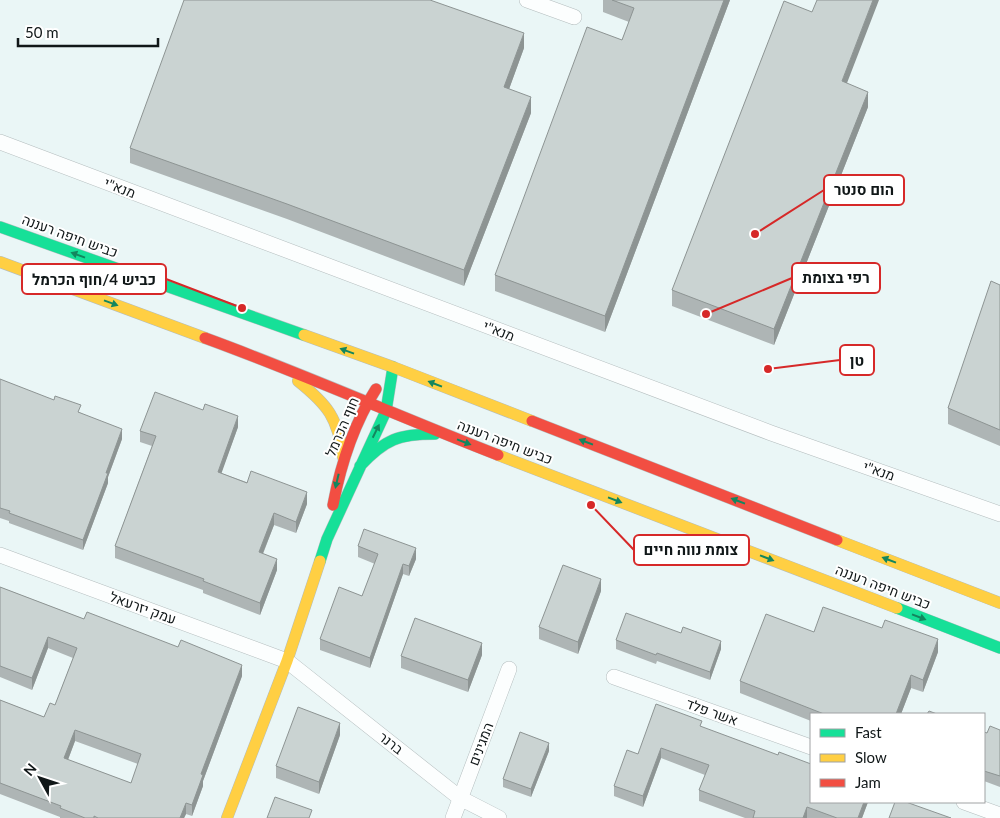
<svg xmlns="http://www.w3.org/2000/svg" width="1000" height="818" font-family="Lato,Heebo,sans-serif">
<rect width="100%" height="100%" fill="#eaf6f6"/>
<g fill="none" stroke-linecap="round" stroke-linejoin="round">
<defs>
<path id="street" d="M527 0 574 17
M0 142 771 433 1000 514
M0 555 287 661 460 798 499 818
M614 677 811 747
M964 802 1000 815
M453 818 509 669"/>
<path id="fast" d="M0 227 304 335
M360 466C385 439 399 434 435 434
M320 561 327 539 386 411 393 367
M897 608 1000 648"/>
<path id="slow" d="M0 262 205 338
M304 335 393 367 532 421
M298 381C328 405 338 418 343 457
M498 455 897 608
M837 540 1000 603
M227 818 287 661 320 561"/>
<path id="jam" d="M205 338C304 374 400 417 498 455
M532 421 837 540
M333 505C341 463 353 425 376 389"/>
</defs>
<use href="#street" stroke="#b4bdbe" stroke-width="16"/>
<use href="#fast" stroke="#b4bdbe" stroke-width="12"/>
<use href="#slow" stroke="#b4bdbe" stroke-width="12"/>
<use href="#jam" stroke="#b4bdbe" stroke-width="12"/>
<use href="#street" stroke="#fcfefe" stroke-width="15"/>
<use href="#fast" stroke="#16e098" stroke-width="11"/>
<use href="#slow" stroke="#ffcf43" stroke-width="11"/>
<use href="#jam" stroke="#f24e42" stroke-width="11"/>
</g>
<path fill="#aeb5b5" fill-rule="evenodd" d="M603 0H730L605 332 495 291V275L622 40 629 22 603 12Z
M524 48 509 89 531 113 464 286 287 219 130 163V148Z
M847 83 868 107 774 345 672 306V290Z
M1000 285V446L948 424V408Z
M0 379 81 413 122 439 108 477V483L83 550 9 523V521L0 518Z
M238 427 221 473 307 504 296 533 274 525 263 554 277 570 260 615 203 593V590L115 558V546L152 446 140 442V431Z
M358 546 416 559 409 576 403 574 370 668 320 650V639L362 596 375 564 358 557Z
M0 587 84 619 242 676 203 781V786L192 816 186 814 184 818H60V817L0 794V700L44 717 55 705 73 658 48 648 32 690 0 677ZM75 741 138 764 131 783 68 760Z
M601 591 578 654 539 639V627Z
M814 632 938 652 923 692 911 688 901 714H811V721L740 693V681Z
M616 640 721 649 710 680 657 661 656 664 616 649Z
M482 655 468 692 401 668V656Z
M702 727 811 802H868L862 818H745L699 801V790L705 775 661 758 643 807 614 796V786L638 754Z
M1000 730V787L984 781V732L987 733Z
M340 735 319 794 276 778V766Z
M549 751 531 797 503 787V779Z"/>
<path fill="#8d9493" d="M724 0H730L605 332V316Z
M873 0H879L842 96V81Z
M524 33V48L504 103V87Z
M868 92V107L774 345V329Z
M531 97V113L464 286V270Z
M238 416V427L218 483V472Z
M122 429V439L108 477V483L83 550V540L106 473Z
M307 492V504L296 533V522Z
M274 513V525L259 563V552Z
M416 548V559L409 576V566Z
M277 559V570L260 615V603Z
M403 564V574L370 668V658Z
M601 579V591L578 654V642Z
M48 637V648L32 690V678Z
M938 639V652L923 692V680Z
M721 641V649L710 680V672Z
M482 643V655L468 692V680Z
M242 665V676L203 781V786L192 816V805L201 774Z
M911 675V688L901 714H896Z
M340 723V735L319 794V782Z
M75 730V741L64 770V758Z
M549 743V751L531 797V789Z
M661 748V758L643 807V796Z
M864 802H868L862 818H858Z
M186 803V814L184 818H180Z
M807 807V818H803Z"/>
<path fill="#cad3d2" stroke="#8d9493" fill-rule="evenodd" d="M184 0H430L524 33 504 87 531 97 464 270 287 204 130 148Z
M612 0H724L605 316 495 275 587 27 622 40 634 8Z
M817 0H873L842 81 868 92 774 329 672 290 784 1 812 12Z
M991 281 1000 285V430L948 408Z
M0 379 54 400 55 396 81 405 78 412 122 429 106 473H108L83 540 9 513 10 511 0 508Z
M155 392 203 410 205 404 238 416 218 472 247 483 251 471 307 492 296 522 274 513 259 552 277 559 260 603 203 581 204 579 115 546 156 436 140 431Z
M364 529 416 548 409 566 403 564 370 658 320 639 339 587 362 596 378 554 358 546Z
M563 565 601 579 578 642 539 627Z
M0 587 84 619 87 612 178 647 181 640 242 665 201 774 203 775 192 805 186 803 180 818H98L94 816V818H85L60 808 61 806 0 783V700L44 717 50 703 55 705 77 648 48 637 32 678 0 666ZM75 730 141 754 131 783 64 758Z
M823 607 882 628 885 620 938 639 923 680 911 675 896 714H824L740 681 766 614 814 632Z
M626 613 681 633 683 627 721 641 710 672 657 653 656 655 616 640Z
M415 618 482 643 468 680 401 656Z
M656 704 702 721 700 726 778 755 779 752 811 764V802H864L858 818H837L807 807 803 818H753L755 811 699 790 709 765 661 748 643 796 614 786 627 750 638 754Z
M298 707 340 723 319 782 276 766Z
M929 711 937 714H927Z
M990 726 1000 730V776L984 771V732L987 733Z
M520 732 549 743 531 789 503 779Z
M275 797 312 810 309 818H267Z
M895 802H906L951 818H889Z"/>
<defs><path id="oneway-solid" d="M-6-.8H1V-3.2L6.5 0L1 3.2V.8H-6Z" transform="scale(1.25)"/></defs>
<g fill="#13865e">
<use href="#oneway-solid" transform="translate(78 255) rotate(-160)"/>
<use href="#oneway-solid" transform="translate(111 303) rotate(20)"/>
<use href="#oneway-solid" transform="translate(347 351) rotate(-160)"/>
<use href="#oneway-solid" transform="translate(435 384) rotate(-159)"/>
<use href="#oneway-solid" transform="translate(376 431) rotate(-64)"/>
<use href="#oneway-solid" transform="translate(464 442) rotate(21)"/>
<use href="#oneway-solid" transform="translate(586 442) rotate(-159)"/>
<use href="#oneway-solid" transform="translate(337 481) rotate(103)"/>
<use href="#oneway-solid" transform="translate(615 500) rotate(21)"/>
<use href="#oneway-solid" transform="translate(738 501) rotate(-159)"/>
<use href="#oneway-solid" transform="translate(767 558) rotate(21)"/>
<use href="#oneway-solid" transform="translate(889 560) rotate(-159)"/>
<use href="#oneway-solid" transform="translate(919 617) rotate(21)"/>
</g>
<g text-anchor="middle" stroke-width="4" stroke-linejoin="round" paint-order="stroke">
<g font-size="14" fill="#101718" stroke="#fff">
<text transform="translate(120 188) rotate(21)" y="5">מנא"י</text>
<text transform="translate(70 236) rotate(20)" y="5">כביש חיפה רעננה</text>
<text transform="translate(499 331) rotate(21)" y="5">מנא"י</text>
<text transform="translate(342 427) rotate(-67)" y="5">חוף הכרמל</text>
<text transform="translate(505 442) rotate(21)" y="5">כביש חיפה רעננה</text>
<text transform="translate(879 471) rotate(19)" y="5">מנא"י</text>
<text transform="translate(883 587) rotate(21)" y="5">כביש חיפה רעננה</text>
<text transform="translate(143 608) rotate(20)" y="5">עמק יזרעאל</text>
<text transform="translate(712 712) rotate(20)" y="5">אשר פלד</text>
<text transform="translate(391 743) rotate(38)" y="5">ברנר</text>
<text transform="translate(481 744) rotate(-69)" y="5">המגינים</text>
</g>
</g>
<path fill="none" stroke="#d62828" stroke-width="2" d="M755 234L824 190M706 314L792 278M242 308L166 279M768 369L840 360M591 505L634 550"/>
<g fill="#d62828" stroke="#fff" stroke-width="2">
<circle cx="755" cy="234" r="5"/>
<circle cx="706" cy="314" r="5"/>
<circle cx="242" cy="308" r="5"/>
<circle cx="768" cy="369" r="5"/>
<circle cx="591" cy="505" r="5"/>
</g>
<g fill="#fff" stroke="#d62828" stroke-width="2">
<rect x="824" y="175" width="80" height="30" rx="5"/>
<rect x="792" y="263" width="88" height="30" rx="5"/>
<rect x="22" y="264" width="144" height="30" rx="5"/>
<rect x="840" y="345" width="34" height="30" rx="5"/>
<rect x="634" y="535" width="115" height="30" rx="5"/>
</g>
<g font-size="15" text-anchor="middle" font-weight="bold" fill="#101718">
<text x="864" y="195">הום סנטר</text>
<text x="836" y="283">רפי בצומת</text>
<text x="94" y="285">כביש 4/חוף הכרמל</text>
<text x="857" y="366">טן</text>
<text x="691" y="555">צומת נווה חיים</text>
</g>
<rect x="810" y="713" width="175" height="90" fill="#ffffff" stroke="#9fa2a3"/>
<rect x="820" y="729" width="25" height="8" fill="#16e098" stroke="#9fa2a3"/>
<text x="855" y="738" font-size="15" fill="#101718">Fast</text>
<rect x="820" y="754" width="25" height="8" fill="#ffcf43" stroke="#9fa2a3"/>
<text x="855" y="763" font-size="15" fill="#101718">Slow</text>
<rect x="820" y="779" width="25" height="8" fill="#f24e42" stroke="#9fa2a3"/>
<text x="855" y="788" font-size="15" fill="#101718">Jam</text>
<g transform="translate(40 778) rotate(310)" stroke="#ffffff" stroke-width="4" paint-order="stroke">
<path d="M0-4L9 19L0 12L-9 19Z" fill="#101718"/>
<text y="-8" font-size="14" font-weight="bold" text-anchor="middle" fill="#101718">N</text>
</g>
<path d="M18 38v8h140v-8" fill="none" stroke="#101718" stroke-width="2.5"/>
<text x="25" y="38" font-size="15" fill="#101718" stroke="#ffffff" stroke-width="4" paint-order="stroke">50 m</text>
</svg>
